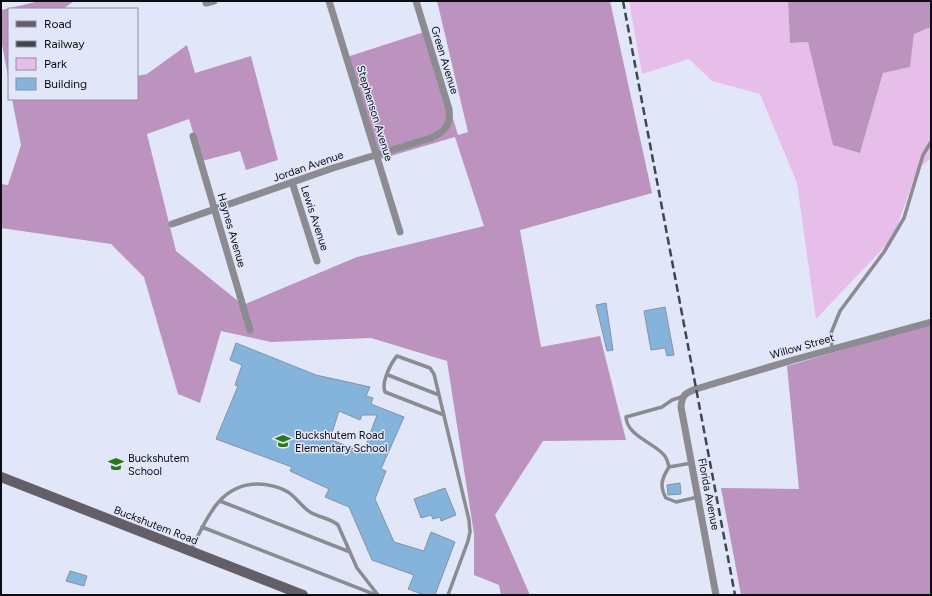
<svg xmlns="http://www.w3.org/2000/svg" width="932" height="596" font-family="Figtree,sans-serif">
<rect width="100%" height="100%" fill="#e1e7f8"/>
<path fill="#e7bde9" d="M629 1H788L790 43 808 42 820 84 860 153 883 73 910 67 914 34 931 27V158L917 170 893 238 816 319 797 183 760 94 712 81 689 59 642 74Z"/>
<path fill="#bc93be" d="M40 1H74L63 9H9V82L1 39V10Z
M437 1H610L652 193 520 230 541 347 600 336 626 440 543 441 495 515 530 595H501L499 585 474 575V534L447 361 371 338 271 342 221 331 200 403 178 394 144 277 111 244 1 228V184L8 185 21 145 12 99H137V76L147 74 187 45 195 73 251 56 278 160 246 170 240 151 202 161 189 119 147 134 176 251 243 305 357 257 484 226 455 137 377 160 347 57 427 31 458 135 468 132Z
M788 1H931V27L914 34 910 67 883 73 860 153 833 145 808 42 790 43Z
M931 324V595H741L721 488 799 489 787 366Z"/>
<path fill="#84b3dc" stroke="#85939f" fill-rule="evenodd" d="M606 303 613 350 607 351 596 305Z
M665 307 674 355 667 356 665 348 651 350 644 311Z
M236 343 316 375 370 387 366 396 373 398 371 404 404 417 381 469 386 471 375 499 394 542 424 551 431 532 455 542 435 595H424L408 589 414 575 372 560 349 507 325 497 329 489 290 471 292 467 216 439 238 386 235 385 242 365 230 360ZM339 411 360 420 362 415H377L363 453 330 439Z
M680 483 681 494 668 495 667 485Z
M445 488 456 515 441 521 440 517 433 519 431 515 421 518 414 499Z
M70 571 87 576 84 586 66 581Z"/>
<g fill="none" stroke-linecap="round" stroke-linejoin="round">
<path stroke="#8c8b92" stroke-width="3.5" d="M832 349 831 333 840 311 884 252 904 218 923 155 931 142
M388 375 439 395
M681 397 672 400 662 407 626 417C627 436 653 442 664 455 667 458 668 463 669 467L692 463
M444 415 385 392C381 382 391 363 397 356L430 368 434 374 469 520 470 532 468 541 448 595
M669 467C662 478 659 486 666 498L676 502 698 497
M220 501 350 552
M202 527 376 595
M191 550C206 520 219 484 258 484 267 484 280 487 288 492 296 497 302 507 310 512 320 518 330 518 338 525L357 568 378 595"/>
<path stroke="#8c8b92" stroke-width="7" d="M329 1 400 232
M206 3 214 1
M193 136 250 330
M292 182 317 261
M172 224 333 168 431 138C445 132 451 124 449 109L416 1
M716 595 681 407C682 395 685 393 696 389L793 360 931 322"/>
<path stroke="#625f69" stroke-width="10" d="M1 477 303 595"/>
<path stroke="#42454d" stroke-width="2.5" stroke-dasharray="8 4" stroke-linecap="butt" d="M623 1 735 595"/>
</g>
<defs>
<symbol id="school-bare" viewBox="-9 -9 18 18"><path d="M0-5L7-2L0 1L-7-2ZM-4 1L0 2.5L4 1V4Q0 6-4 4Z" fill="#2d7619" stroke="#e1e7f8" stroke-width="2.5" paint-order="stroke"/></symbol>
</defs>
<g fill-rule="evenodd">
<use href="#school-bare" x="272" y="430" width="22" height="22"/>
<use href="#school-bare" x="105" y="453" width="22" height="22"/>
</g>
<g text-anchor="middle" stroke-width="3" stroke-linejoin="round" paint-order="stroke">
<g font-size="11" fill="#0b0d12" stroke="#e1e7f8">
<text transform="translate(445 60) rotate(73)" y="4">Green Avenue</text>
<text transform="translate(375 113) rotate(73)" y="4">Stephenson Avenue</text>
<text transform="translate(308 166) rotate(-19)" y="4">Jordan Avenue</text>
<text transform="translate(315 218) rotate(72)" y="4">Lewis Avenue</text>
<text transform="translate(232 230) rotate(74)" y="4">Haynes Avenue</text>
<text transform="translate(802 346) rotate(-16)" y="4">Willow Street</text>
<text transform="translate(709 494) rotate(79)" y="4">Florida Avenue</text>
<text transform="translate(156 525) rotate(21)" y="4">Buckshutem Road</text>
</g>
<g font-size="11" fill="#0b0d12" stroke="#e1e7f8" text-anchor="start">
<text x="295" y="439">Buckshutem Road<tspan x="295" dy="13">Elementary School</tspan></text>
<text x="128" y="462">Buckshutem<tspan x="128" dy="13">School</tspan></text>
</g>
</g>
<rect width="932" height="596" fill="none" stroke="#0b0d12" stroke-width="4"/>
<rect x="8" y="8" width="130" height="92" fill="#e1e7f8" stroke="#8b909c"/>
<rect x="16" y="21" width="20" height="6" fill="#625f69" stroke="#8b909c"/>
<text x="44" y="28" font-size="12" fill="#0b0d12">Road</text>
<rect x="16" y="41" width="20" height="6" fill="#42454d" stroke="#8b909c"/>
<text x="44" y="48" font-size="12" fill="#0b0d12">Railway</text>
<rect x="16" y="58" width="20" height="12" fill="#e7bde9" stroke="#8b909c"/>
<text x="44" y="68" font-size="12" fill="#0b0d12">Park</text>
<rect x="16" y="78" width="20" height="12" fill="#84b3dc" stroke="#8b909c"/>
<text x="44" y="88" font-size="12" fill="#0b0d12">Building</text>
</svg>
